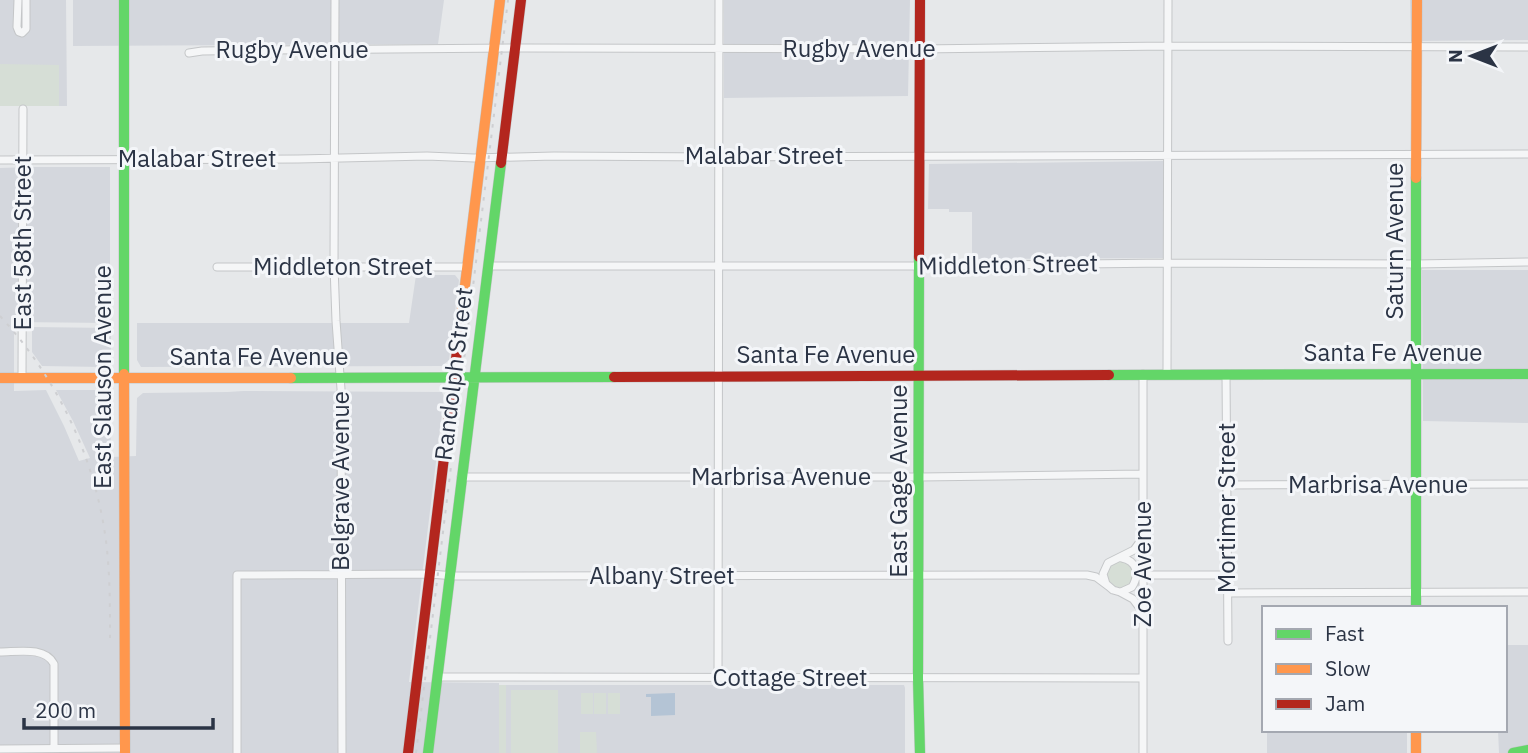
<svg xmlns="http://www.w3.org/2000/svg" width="1528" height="753" font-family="'IBM Plex Sans',sans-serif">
<rect width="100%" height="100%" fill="#e6e8ea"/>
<path fill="#d4d7dd" d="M0 0H66L67 106H0Z
M73 0H444L438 44 73 46Z
M724 0H910L908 96 724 98Z
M1410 0H1528V40L1411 41Z
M1163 161V258L972 259V212H949V209H928L929 164Z
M31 167H110V323L14 322V391L46 390 64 426 79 461 90 458 73 421 56 390H110L111 457 136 456 137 398 143 393 228 392 243 391 442 392 444 397 409 682 499 683V753H0V168Z
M1422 270H1528V423L1423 421Z
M416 275H455L459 280 449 360 442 366 141 367 137 360V323H409Z
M32 327 111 328V361L102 367 42 366 32 352Z
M1505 645H1528V753H1499L1498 730H1505Z
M506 685H904L905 688V753H506Z
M1267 730H1407V753H1267Z"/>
<path fill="#d6ded6" d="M0 64 59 65V106H0Z
M1106 575a14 14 0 1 1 28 0a14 14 0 1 1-28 0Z
M499 685H506V753H499Z
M511 690H558V753H511Z
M581 693H593V714H581Z
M594 693H606V714H594Z
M608 693H620V714H608Z
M580 732H596L597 753H580Z"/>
<path fill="#b4c4d5" d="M675 693V715L651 716V697H646V694Z"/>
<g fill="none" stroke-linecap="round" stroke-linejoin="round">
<defs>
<path id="street" d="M18 0 17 27 19 32 22 33 26 29V0
M335 0 334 266 336 321 341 389 342 753
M189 53 202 51 272 50 523 48 920 49 1169 46 1528 47
M0 160 298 159 427 156 474 158 554 156 719 157 1528 154
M489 266H920L1168 263 1416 264 1528 262
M217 267H468
M1143 374V753
M1167 374 1168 0
M1226 374 1228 641
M22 378 23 109
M461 477H920L1143 474
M1227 485 1528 484
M1137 575H1228
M1121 592 1132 587C1140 574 1137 561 1122 558
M1228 593 1528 592
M1142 611 1133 599 1120 592 1113 590 1106 584 1103 574 1108 563 1134 550 1142 539
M0 652C17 652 45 646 54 664V748
M437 677 1143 678
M718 678 719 0
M0 749 125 748
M237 753V575L429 574 456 576 1087 575 1096 577 1108 586"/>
<path id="fast" d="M124 0V374
M919 257 918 678 920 753
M1109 375 1528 374
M291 378 614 377
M1416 608V178
M428 753 501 163
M1513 753 1528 750"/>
<path id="slow" d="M1416 178 1417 0
M460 326 500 0
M124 374 125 753
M0 378H291
M1416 730V753"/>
<path id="jam" d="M501 163 521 0
M919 257 920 0
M614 377 1109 375
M408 753 460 326"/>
</defs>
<use href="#street" stroke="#c4c6c8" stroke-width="9"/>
<use href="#fast" stroke="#c4c6c8" stroke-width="11"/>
<use href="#slow" stroke="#c4c6c8" stroke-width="11"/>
<use href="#jam" stroke="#c4c6c8" stroke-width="11"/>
<use href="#street" stroke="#f5f6f7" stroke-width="7"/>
<use href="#fast" stroke="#63d668" stroke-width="10"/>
<use href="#slow" stroke="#ff974d" stroke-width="10"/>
<use href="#jam" stroke="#b3261e" stroke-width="10"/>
<path stroke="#cecfd2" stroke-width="2" stroke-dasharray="3.5 7" stroke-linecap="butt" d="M0 316C57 378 95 457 106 541 110 573 110 606 110 638
M416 753 508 0"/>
</g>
<g text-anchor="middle" stroke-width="6" stroke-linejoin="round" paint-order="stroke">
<g font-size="24" fill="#2b3445" stroke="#f4f6f9">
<text x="859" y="57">Rugby Avenue</text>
<text x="292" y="58">Rugby Avenue</text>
<text x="764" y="164">Malabar Street</text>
<text x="197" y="167">Malabar Street</text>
<text transform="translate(1395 241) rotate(-90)" y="8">Saturn Avenue</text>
<text transform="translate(23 243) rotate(-90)" y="8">East 58th Street</text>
<text transform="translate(1008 265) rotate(-1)" y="8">Middleton Street</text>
<text x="343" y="275">Middleton Street</text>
<text x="1393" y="361">Santa Fe Avenue</text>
<text x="826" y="363">Santa Fe Avenue</text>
<text x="259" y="365">Santa Fe Avenue</text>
<text transform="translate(454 374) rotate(-83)" y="8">Randolph Street</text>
<text transform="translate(103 377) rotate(-90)" y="8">East Slauson Avenue</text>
<text x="781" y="485">Marbrisa Avenue</text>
<text transform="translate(341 481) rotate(-90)" y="8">Belgrave Avenue</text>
<text transform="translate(899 481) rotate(-90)" y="8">East Gage Avenue</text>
<text x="1378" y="493">Marbrisa Avenue</text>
<text transform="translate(1227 508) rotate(-90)" y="8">Mortimer Street</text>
<text transform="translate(1143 564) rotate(-90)" y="8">Zoe Avenue</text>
<text x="662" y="584">Albany Street</text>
<text x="790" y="686">Cottage Street</text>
</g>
</g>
<rect x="1262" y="606" width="245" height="126" fill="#f4f6f9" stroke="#a4a8b1" stroke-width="2"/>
<rect x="1276" y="629" width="35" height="10" fill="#63d668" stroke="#a4a8b1" stroke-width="2"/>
<text x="1325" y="641" font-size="21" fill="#2b3445">Fast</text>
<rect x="1276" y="664" width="35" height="10" fill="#ff974d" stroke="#a4a8b1" stroke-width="2"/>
<text x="1325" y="676" font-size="21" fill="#2b3445">Slow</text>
<rect x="1276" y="699" width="35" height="10" fill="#b3261e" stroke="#a4a8b1" stroke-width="2"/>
<text x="1325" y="711" font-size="21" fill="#2b3445">Jam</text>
<g transform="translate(1472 56) rotate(270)" stroke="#f4f6f9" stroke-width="5" paint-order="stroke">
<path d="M0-5L12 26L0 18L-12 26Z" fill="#2b3445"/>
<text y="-10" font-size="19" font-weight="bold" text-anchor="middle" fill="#2b3445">N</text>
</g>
<path d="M24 718v10h189v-10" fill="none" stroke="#2b3445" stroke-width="3.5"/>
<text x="35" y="718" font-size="21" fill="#2b3445" stroke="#f4f6f9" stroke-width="5" paint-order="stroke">200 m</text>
</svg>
